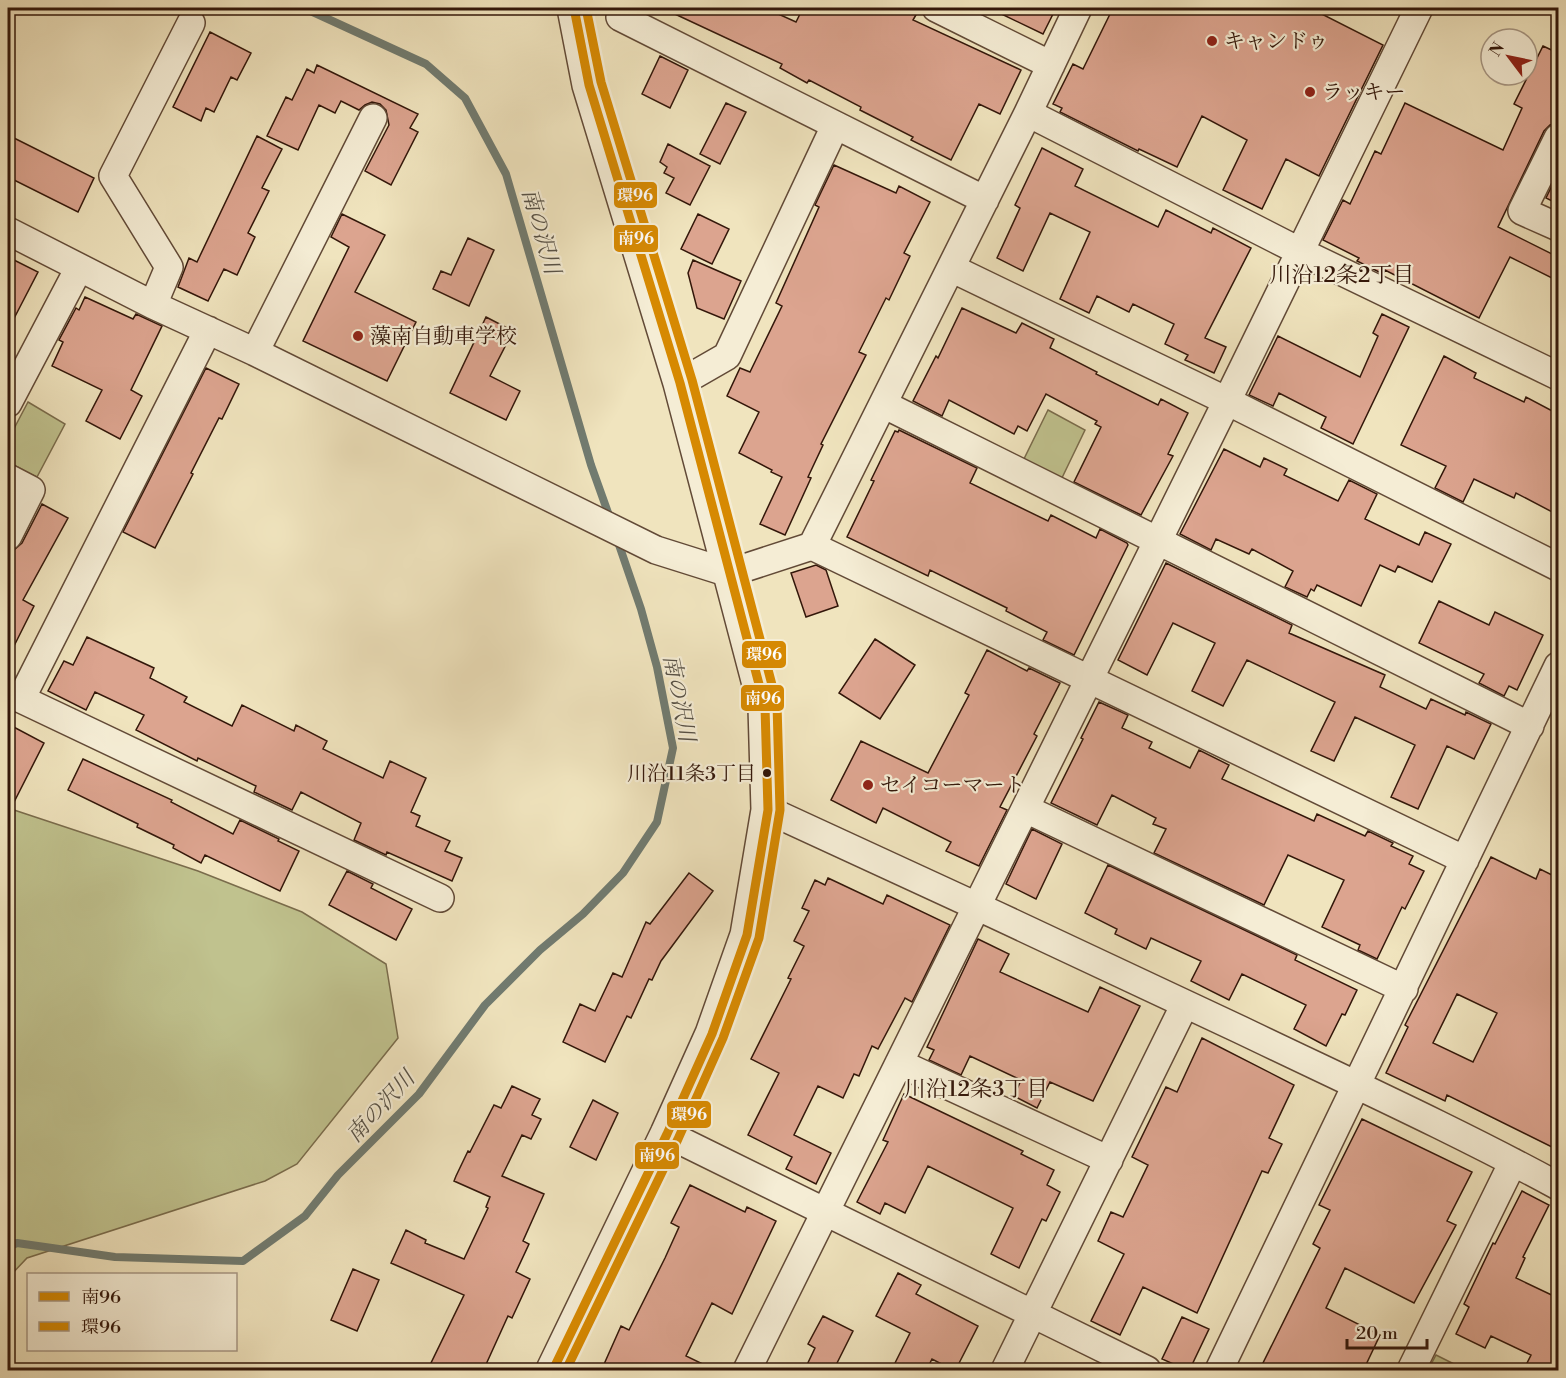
<svg xmlns="http://www.w3.org/2000/svg" width="1566" height="1378" font-family="'Libre Bodoni','Noto Serif JP',serif">
<rect width="100%" height="100%" fill="#f0e4be"/>
<filter id="stains"><feTurbulence type="fractalNoise" baseFrequency=".00333" numOctaves="4"/><feColorMatrix values="0 0 0 0 .2 0 0 0 0 .09 0 0 0 0 .02 0 0 0 .5 -.17"/></filter>
<radialGradient id="worn" r=".72"><stop offset=".6" stop-color="#630" stop-opacity="0"/><stop offset="1" stop-color="#630" stop-opacity=".3"/></radialGradient>
<path fill="#c0c28e" stroke="#7a6c4c" stroke-width="1.5" d="M28 402 65 424 37 477 8 462V440Z
M1048 410 1085 430 1059 484 1021 465Z
M8 808 198 871 302 912 386 964 398 1038 297 1164 265 1181 27 1258 8 1278Z
M1436 1355 1466 1370H1428Z"/>
<g fill="none" stroke-linecap="round" stroke-linejoin="round">
<path stroke="#717b70" stroke-width="8" d="M304 8 426 64 465 98 506 174 591 465 611 521
M8 1247 17 1243 115 1257 243 1261 305 1216 338 1175 419 1094 485 1005 540 950 583 914 623 873 657 822 673 748 657 667 641 609 617 539"/>
</g>
<path fill="#dca48f" stroke="#33170a" stroke-width="1.5" fill-rule="evenodd" d="M662 8H765L796 22 803 8H920L913 20 1021 70 1000 114 979 104 951 160 911 140 913 137 860 110 861 107 809 80 807 83 780 68 782 64Z
M989 8H1056L1043 34Z
M1113 8H1310L1383 45 1319 176 1286 159 1262 209 1223 190 1247 140 1202 116 1177 167 1139 149 1138 151 1060 112 1062 108 1053 104 1073 64 1083 69Z
M210 32 251 53 237 80 231 77 214 112 206 108 201 121 173 107Z
M1543 46 1558 53V123L1550 125 1544 131 1498 227 1558 257V281L1510 257 1479 318 1385 270 1383 274 1357 261 1359 258 1323 240 1343 200 1350 204 1375 151 1381 154 1405 103 1503 150 1522 108 1514 104Z
M660 56 688 70 670 108 642 94Z
M317 65 418 114 410 128 418 132 391 185 365 171 389 125 386 110 380 104 372 102 365 105 359 110 341 101 335 113 319 105 298 150 267 136 286 97 292 100 307 69 314 73Z
M726 103 746 112 720 164 700 154Z
M8 135 94 178 78 212 8 177Z
M257 136 282 149 262 188 269 191 248 233 255 237 237 275 224 269 208 301 178 287 189 258 197 262Z
M668 144 710 166 690 205 666 193 674 178 664 173 667 167 660 162Z
M1042 148 1083 169 1075 186 1158 227 1166 210 1211 233 1213 228 1251 248 1205 338 1226 347 1214 373 1185 360 1188 355 1165 344 1174 324 1133 304 1129 312 1097 296 1089 313 1060 299 1090 232 1050 213 1023 271 997 258 1020 208 1015 205Z
M834 165 896 193 899 186 930 202 904 253 910 256 889 300 886 298 859 352 866 355 821 444 823 445 808 477 811 478 785 535 760 524 782 477 771 472 772 470 739 453 759 412 727 396 740 368 750 372 782 306 776 303 819 207 815 205Z
M1558 173V204L1546 198Z
M342 214 385 235 355 292 416 322 387 381 303 341 349 247 331 237Z
M698 214 729 229 712 264 681 249Z
M468 238 494 250 469 306 433 289 441 271 451 275Z
M8 257 38 272 8 330Z
M693 260 741 281 724 319 697 308 688 273Z
M85 297 133 319 136 314 162 326 131 390 142 396 120 439 86 421 102 390 52 366 63 342 59 340 76 308 79 310Z
M962 308 1016 333 1022 323 1054 339 1050 348 1097 372 1096 374 1158 405 1161 399 1188 413 1168 454 1173 456 1141 515 1074 482 1101 427 1095 424 1097 421 1046 394 1027 431 1018 426 1014 434 949 400 942 416 913 401 936 356 938 358Z
M1382 314 1409 327 1353 444 1321 428 1326 417 1279 393 1273 406 1249 395 1278 336 1360 377 1378 336 1373 333Z
M486 317 513 331 490 376 520 391 506 420 450 393Z
M1444 356 1476 373 1474 378 1524 402 1526 397 1558 414V515L1516 493 1514 498 1474 479 1463 502 1435 488 1446 466 1401 445Z
M206 368 239 384 222 419 219 418 191 473 193 474 155 548 123 532Z
M899 430 977 468 970 483 1048 521 1051 515 1096 538 1100 529 1127 543 1128 545 1074 655 1043 640 1047 632 1006 611 1007 608 930 570 928 576 847 537 874 481 871 480 895 431 898 432Z
M1224 449 1260 467 1264 458 1287 469 1284 475 1338 501 1349 480 1377 494 1365 519 1419 545 1425 532 1451 544 1432 582 1398 566 1395 572 1380 565 1361 606 1317 585 1314 591 1311 589 1307 597 1285 587 1293 571 1252 549 1249 554 1216 539 1211 550 1180 534Z
M42 504 68 518 23 600 34 606 8 658V562L14 550 22 543Z
M1166 563 1292 625 1289 633 1385 675 1380 687 1426 709 1431 699 1465 715 1466 712 1491 724 1474 759 1447 746 1418 809 1391 797 1415 745 1355 717 1334 761 1311 751 1335 702 1247 660 1223 706 1192 691 1215 643 1173 623 1147 675 1118 660Z
M816 565 826 570 838 606 806 617 791 573Z
M1439 601 1489 625 1495 612 1543 635 1517 690 1509 686 1504 696 1479 683 1484 674 1419 643Z
M87 637 154 668 150 678 187 697 184 702 232 726 242 705 294 731 296 725 327 741 323 749 383 778 390 761 426 778 411 812 420 816 416 826 450 841 445 851 462 858 452 881 387 852 386 855 354 840 361 823 301 792 292 810 254 792 256 786 198 758 197 761 136 730 144 715 95 692 86 710 48 691 64 661 73 665Z
M875 639 915 665 880 719 839 693Z
M987 650 1027 671 1029 668 1060 683 1034 734 1037 736 1000 807 1007 810 979 866 946 851 951 842 883 808 876 823 831 800 861 741 928 773 969 695 965 693Z
M1099 702 1128 715 1122 728 1152 742 1149 748 1190 768 1199 750 1229 765 1222 779 1314 821 1317 814 1365 836 1368 831 1393 843 1391 846 1413 856 1409 864 1424 871 1405 909 1402 907 1377 959 1358 950 1360 945 1322 927 1344 880 1288 855 1264 905 1154 853 1166 829 1153 824 1156 818 1112 795 1097 825 1051 803 1083 739 1081 738Z
M8 724 44 743 8 814Z
M83 759 172 800 171 802 233 834 240 820 279 839 278 841 299 851 280 891 205 855 201 863 173 848 174 845 137 827 138 824 68 790Z
M1032 829 1062 844 1036 899 1006 884Z
M1491 857 1536 879 1540 869 1558 878V1150L1447 1095 1445 1101 1386 1073 1408 1027 1405 1025ZM1457 994 1497 1013 1473 1062 1433 1043Z
M1108 865 1297 955 1295 960 1357 990 1345 1015 1342 1014 1326 1046 1294 1029 1306 1005 1242 974 1229 1000 1191 981 1201 961 1151 938 1146 949 1115 934 1117 929 1085 913Z
M347 871 373 884 371 888 412 909 396 940 329 905Z
M689 873 713 891 661 961 652 980 649 979 631 1018 627 1016 605 1062 563 1042 580 1004 595 1011 613 973 622 977 646 922 650 924Z
M828 878 883 904 887 895 950 925 912 1002 905 998 904 1000 878 1049 872 1046 859 1076 854 1074 843 1098 818 1086 794 1135 831 1153 816 1184 786 1169 792 1157 748 1135 779 1073 751 1059 791 979 788 978 804 946 794 941 809 911 802 908 815 880 825 885Z
M978 939 1009 954 1000 972 1088 1012 1100 987 1140 1006 1093 1101 1050 1082 1037 1108 1014 1096 1021 1080 970 1056 961 1075 929 1060 934 1050 927 1047Z
M1202 1038 1294 1085 1269 1138 1282 1144 1268 1173 1262 1171 1197 1313 1143 1287 1120 1335 1091 1321 1124 1254 1098 1241 1111 1212 1123 1217 1148 1165 1132 1157 1166 1087 1177 1092Z
M512 1086 540 1099 532 1115 541 1119 531 1139 522 1135 502 1176 544 1194 523 1241 529 1244 516 1272 530 1279 512 1318 508 1316 483 1371H448L431 1363 464 1295 391 1263 406 1230 426 1240 425 1243 464 1259 488 1208 486 1207 490 1197 454 1181 456 1176 468 1151 470 1152 494 1105 501 1108Z
M904 1094 1023 1151 1021 1154 1054 1170 1047 1185 1060 1192 1046 1221 1042 1219 1019 1268 991 1254 1013 1208 928 1166 905 1213 885 1203 880 1214 857 1202 888 1142 883 1140Z
M593 1100 618 1113 596 1160 570 1147Z
M1362 1119 1472 1172 1447 1221 1456 1225 1414 1303 1345 1268 1326 1308 1380 1335 1363 1371H1259L1320 1248 1313 1244 1330 1210 1319 1205Z
M690 1185 745 1212 747 1207 776 1221 732 1314 712 1303 686 1356 717 1371H601L621 1326 629 1330 665 1258 679 1227 671 1223Z
M1522 1191 1549 1205 1523 1257 1525 1258 1516 1278 1558 1298V1371H1523L1531 1355 1491 1336 1485 1348 1456 1334 1469 1307 1464 1304 1493 1243 1495 1244Z
M353 1269 379 1280 357 1331 331 1320Z
M898 1273 921 1285 916 1294 978 1326 955 1371 932 1359 926 1371H891L910 1333 876 1316Z
M823 1316 853 1331 833 1371H804L815 1348 808 1344Z
M1182 1317 1209 1329 1189 1371 1162 1359Z"/>
<g fill="none" stroke-linecap="round" stroke-linejoin="round">
<defs>
<path id="minor" d="M625 8 620 17 985 200
M936 8 1051 65
M1028 113 1299 251 1558 376
M1558 138 1522 211 1558 227
M8 231 153 305 255 352 656 550 729 573 812 546 1028 113 1078 8
M951 268 1227 401 1558 567
M153 305 169 267 113 176 191 23
M208 330 21 699 440 898
M255 352 373 118
M680 383 727 356 835 126
M8 403 79 268
M883 404 1530 726
M8 478 31 490 8 536
M812 546 1465 860
M1026 809 1404 989
M768 810C926 882 1084 956 1241 1030 1347 1081 1455 1130 1558 1186
M899 1063 1109 1160
M667 1134 1147 1370
M747 1370 1227 401 1419 8
M1005 1370 1185 1004
M1219 1370 1558 666
M1411 1370 1513 1162"/>
<path id="tertiary" d="M553 1370 667 1134 712 1034 747 935 768 810 765 707 680 383 589 85 574 8"/>
</defs>
<use href="#minor" stroke="#624a37" stroke-width="30"/>
<use href="#tertiary" stroke="#624a37" stroke-width="36"/>
<use href="#minor" stroke="#f5edd5" stroke-width="27"/>
<use href="#tertiary" stroke="#f5edd5" stroke-width="33"/>
<defs>
<path id="bus-1" d="M553 1370 667 1134 712 1034 747 935 768 810 765 707 680 383 589 85 574 8"/>
<path id="bus-2" d="M566 1370 678 1139 723 1038 759 938 780 810 777 704 692 380 601 82 586 8"/>
</defs>
<use href="#bus-1" stroke="#f5edd5" stroke-width="14"/>
<use href="#bus-2" stroke="#f5edd5" stroke-width="14"/>
<use href="#bus-1" stroke="#d68902" stroke-width="9"/>
<use href="#bus-2" stroke="#d68902" stroke-width="9"/>
</g>
<g fill="#8f2418" stroke="#f5edd5" stroke-width="2">
<circle cx="1212" cy="41" r="6"/>
<circle cx="1310" cy="92" r="6"/>
<circle cx="358" cy="336" r="6"/>
<circle cx="868" cy="785" r="6"/>
</g>
<circle fill="#33170a" stroke="#f5edd5" stroke-width="2" cx="767" cy="773" r="5"/>
<g text-anchor="middle" stroke-width="4.5" stroke-linejoin="round" paint-order="stroke">
<g font-size="20" fill="#33170a" stroke="#f5edd5" text-anchor="end">
<text x="756" y="780">川沿11条3丁目</text>
</g>
<g font-size="21" fill="#33170a" stroke="#f5edd5" text-anchor="start">
<text x="1224" y="48">キャンドゥ</text>
<text x="1322" y="99">ラッキー</text>
<text x="370" y="343">藻南自動車学校</text>
<text x="880" y="792">セイコーマート</text>
</g>
<g font-size="22" font-style="italic" fill="#575146" stroke="#f5edd5">
<text transform="translate(542 231) rotate(74)" y="8">南の沢川</text>
<text transform="translate(680 698) rotate(79)" y="8">南の沢川</text>
<text transform="translate(380 1106) rotate(-47)" y="8">南の沢川</text>
</g>
<g font-size="22" fill="#33170a" stroke="#f5edd5">
<text x="1342" y="282">川沿12条2丁目</text>
<text x="976" y="1096">川沿12条3丁目</text>
</g>
</g>
<g stroke="#f5edd5" stroke-width="2">
<rect x="613" y="181" width="45" height="28" rx="6" fill="#d68902"/>
<rect x="613" y="224" width="46" height="29" rx="6" fill="#d68902"/>
<rect x="741" y="640" width="46" height="29" rx="6" fill="#d68902"/>
<rect x="740" y="684" width="45" height="28" rx="6" fill="#d68902"/>
<rect x="666" y="1100" width="46" height="29" rx="6" fill="#d68902"/>
<rect x="634" y="1141" width="46" height="29" rx="6" fill="#d68902"/>
</g>
<g font-size="16" text-anchor="middle" font-weight="bold" fill="#fff">
<text x="635" y="201">環96</text>
<text x="636" y="244">南96</text>
<text x="764" y="660">環96</text>
<text x="763" y="704">南96</text>
<text x="689" y="1120">環96</text>
<text x="657" y="1161">南96</text>
</g>
<rect width="1566" height="1378" fill="none" stroke="#f0e4be" stroke-width="30"/>
<rect x="9" y="9" width="1548" height="1360" fill="none" stroke="#33170a" stroke-width="3"/>
<rect x="15" y="15" width="1536" height="1348" fill="none" stroke="#33170a" stroke-width="1.5"/>
<rect x="27" y="1273" width="210" height="78" fill="#f5edd5" stroke="#a79784" stroke-width="1.5"/>
<rect x="39" y="1292" width="30" height="9" fill="#d68902" stroke="#a79784" stroke-width="1.5"/>
<text x="81" y="1303" font-size="18" fill="#33170a">南96</text>
<rect x="39" y="1322" width="30" height="9" fill="#d68902" stroke="#a79784" stroke-width="1.5"/>
<text x="81" y="1333" font-size="18" fill="#33170a">環96</text>
<g transform="translate(1509 57) rotate(302)"><circle r="28" fill="#f5edd5" stroke="#a79784" stroke-width="1.5"/>
<path d="M0-4.5L10 22L0 15L-10 22Z" fill="#8f2418"/>
<text y="-9" font-size="16" font-weight="bold" text-anchor="middle" fill="#33170a">N</text>
</g>
<path d="M1347 1339v9h80v-9" fill="none" stroke="#33170a" stroke-width="3"/>
<text x="1356" y="1339" font-size="18" fill="#33170a" stroke="#f5edd5" stroke-width="4.5" paint-order="stroke">20 m</text>
<rect width="100%" height="100%" filter="url(#stains)"/>
<rect width="100%" height="100%" fill="url(#worn)"/>
</svg>
